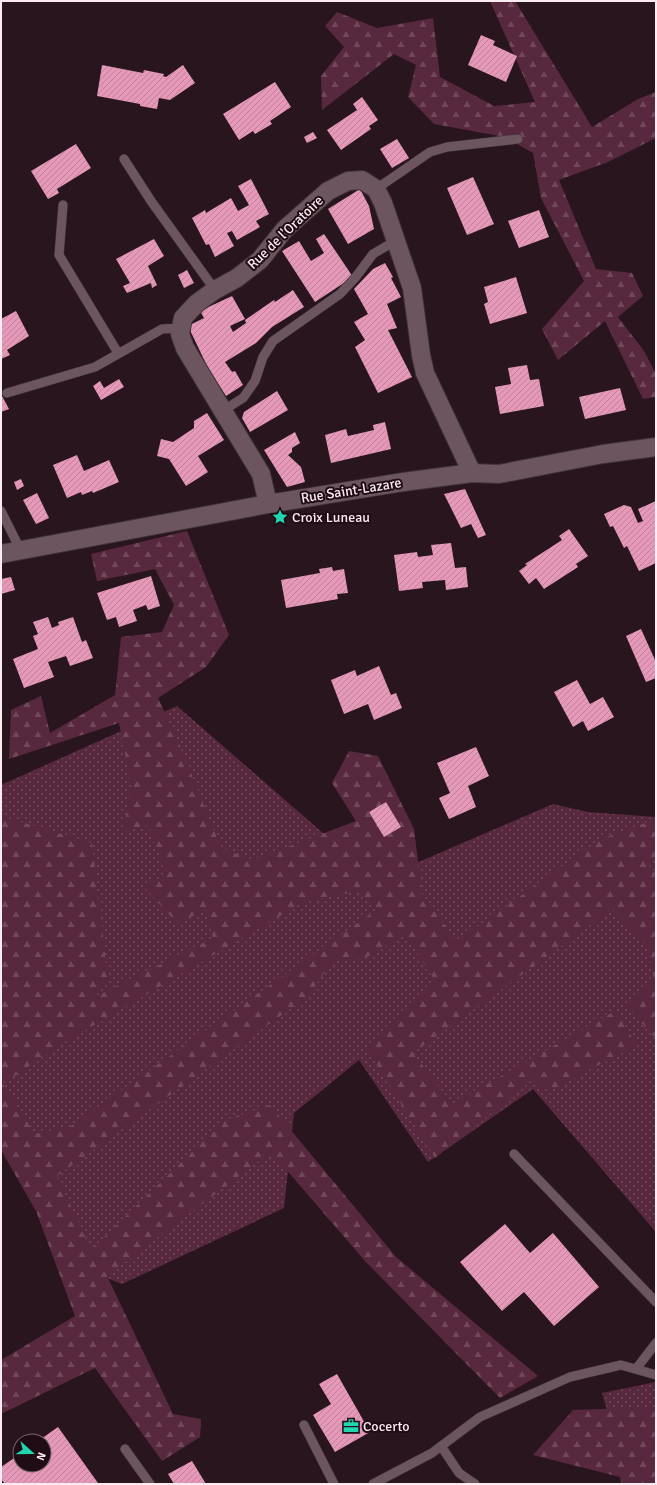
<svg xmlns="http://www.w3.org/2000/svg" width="657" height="1485" font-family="Signika,sans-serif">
<defs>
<pattern id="grass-dots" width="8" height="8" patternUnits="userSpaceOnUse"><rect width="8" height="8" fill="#58293e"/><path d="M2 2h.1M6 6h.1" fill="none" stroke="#71485a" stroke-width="1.8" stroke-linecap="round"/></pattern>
<pattern id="forest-firs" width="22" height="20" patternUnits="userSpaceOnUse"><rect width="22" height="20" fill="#58293e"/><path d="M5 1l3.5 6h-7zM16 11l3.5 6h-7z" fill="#71485a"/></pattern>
<pattern id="building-hatch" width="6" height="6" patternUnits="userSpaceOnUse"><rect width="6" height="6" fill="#e698b8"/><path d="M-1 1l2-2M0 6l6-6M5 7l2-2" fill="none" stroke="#bf849c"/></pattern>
</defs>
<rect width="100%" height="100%" fill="#29151d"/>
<path fill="url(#grass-dots)" d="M177 706 377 880 553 804 588 812 656 817V1232L533 1089 428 1162 359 1060 294 1113 284 1208 122 1284 92 1272 1 1125V785Z
M656 1382V1484H629L602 1393Z"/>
<path fill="url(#forest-firs)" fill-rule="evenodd" d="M490 1H515L592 127 638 99 656 92V138L608 162 559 180 596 269 632 273 643 296 618 317 644 351 656 374V397L643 399 605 321 558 360 542 329 584 281 541 198 533 153 505 137 434 124 408 97 416 65 394 54 322 110 321 76 344 47 325 26 337 12 377 28 433 18 440 77 494 106 535 102Z
M187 531 229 635 206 667 158 698 176 736 221 848 253 860 356 821 332 783 349 751 378 756 414 829 422 895 457 941 601 839 656 819V858L647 862 656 874V1039L627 1006 654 978 646 945 613 909 413 1053 452 1104 615 1011 637 1045 549 1091 532 1080 435 1158 367 1049 434 979 406 935 365 958 333 960 308 996 57 1176 91 1250 225 1120 270 1105 396 1257 538 1376 500 1398 365 1261 271 1152 107 1276 173 1414 201 1419 200 1437 162 1461 95 1368 1 1414V1360L75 1316 36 1211 1 1150V816L92 843 108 980 95 997 213 938 206 910 177 923 144 887 167 874 148 826 124 831 131 784 119 723 9 759 11 710 41 696 50 733 115 695 121 637 162 632 174 605 155 569 97 581 91 554ZM358 891 376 910 71 1126 35 1134 3 1084 60 1045 302 903Z
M656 1407V1484H621L620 1477 533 1455 573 1410Z"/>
<path fill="url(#building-hatch)" d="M481 35 495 41 493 45 517 56 506 82 468 65Z
M102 65 143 73 144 70 164 74 163 76 166 77 183 65 195 83 170 100 159 98 157 109 140 106V104L97 96Z
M275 82 291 107 270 121 272 124 255 134 253 131 239 140 223 114Z
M362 97 378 120 369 126 371 129 341 150 327 130 357 110 353 104Z
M313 132 317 138 307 143 304 137Z
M397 139 409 158 392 168 380 149Z
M76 144 91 168 57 189 59 193 48 199 31 171Z
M473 177 494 224 467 235 447 188Z
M251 179 269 214 256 221 260 227 237 240 232 231 227 233 234 246 215 257 209 244 206 245 192 218 205 210 206 213 231 198 238 211 249 205 238 186Z
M360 189 369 206 374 229 348 244 328 209Z
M539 210 549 237 519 248 508 221Z
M324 234 353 277 315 302 282 251 299 241 311 261 324 253 316 239Z
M154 239 164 256 148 266 157 285 152 288 151 283 127 293 123 286 130 283 116 259Z
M385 263 393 277 391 278 401 297 387 304 397 328 388 330 412 377 378 393 355 347 365 340 354 322 368 314 354 289 373 269Z
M187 270 194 283 184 288 178 275Z
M516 277 527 313 490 324 484 304 488 302 484 287Z
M293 290 304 307 272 327 256 343 225 362 232 372 235 371 243 385 226 396 208 368 188 326 204 318 200 311 232 296 245 319 230 326 233 332 246 323 245 320 274 300 275 302Z
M16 311 29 336 7 350 10 355 1 359V319Z
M527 365 530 380 539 379 544 406 500 414 495 387 511 384 508 368Z
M119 379 124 387 101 400 93 386 100 381 104 388Z
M620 388 626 410 585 419 579 397Z
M277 391 288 410 250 432 242 418 244 412Z
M1 394 9 409 1 412Z
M207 413 224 440 198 456 208 472 186 486 169 459 157 456 161 439 173 442 194 428V421Z
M385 422 391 449 331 463 325 435 346 429 348 436 374 430 373 425Z
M295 432 300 443 292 448V452L288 455 301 467 305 482 287 487 264 450Z
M77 455 84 471 109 460 119 482 93 493 92 491 82 495 81 492 67 498 53 465Z
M21 479 24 486 17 490 14 482Z
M465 489 486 535 478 538 471 524 461 528 444 494Z
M37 493 49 518 36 524 23 500Z
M656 501V563L639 571 627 546 624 548 613 526 610 527 604 514 624 505 631 507 638 523 643 521 638 509Z
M569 529 588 556 576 564 578 567 544 589 536 578 529 584 519 571 527 565 525 564 562 540 559 536Z
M451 543 455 568 466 567 468 587 446 590 445 580 422 582 423 588 399 591 394 555 417 552 418 557 433 555 431 545Z
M332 567 333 571 344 569 348 593 337 594 338 599 286 608 281 580 320 573 319 569Z
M151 576 160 606 148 610 146 605 133 610 137 621 119 627 116 617 107 620 97 593Z
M11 577 15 590 1 594V579Z
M48 617 52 628 59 625 58 622 73 617 82 642 86 640 93 658 70 666 66 656 48 662 54 677 24 688 13 659 38 649 33 636 38 634 33 622Z
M641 629 656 662V678L646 682 626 636Z
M379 666 391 695 396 693 402 708 374 720 368 704 344 714 331 680 355 670 357 676Z
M577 680 590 704 603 697 614 717 588 731 583 721 573 727 554 692Z
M476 747 489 776 468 786 476 807 449 819 439 798 450 793 437 763Z
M386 802 401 827 384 837 369 812Z
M505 1224 530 1253 553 1233 599 1287 554 1326 524 1292 502 1311 460 1262Z
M337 1374 370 1432 335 1452 313 1415 331 1404 319 1384Z
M58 1427 98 1483 5 1484 1 1479V1467L20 1454V1465H44V1441H38Z
M192 1461 206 1484H174L168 1474Z"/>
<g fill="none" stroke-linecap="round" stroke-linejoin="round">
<defs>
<path id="service" d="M124 159 151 201 215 290
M376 189 430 152 447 147 518 139
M63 205 59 255 118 353
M7 393 95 367 162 329 181 328
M224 410 243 398 255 381 263 357 273 341 340 294 355 278 373 254 395 241
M1 511 21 551
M514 1154 656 1302
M636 1369 656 1343
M304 1425 334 1484
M441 1446 459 1473 475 1484
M125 1449 150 1484
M373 1484 432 1453 480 1417 570 1377 621 1365 656 1375"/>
<path id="minor" d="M268 504 261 474 185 348 180 334 183 318 197 303 215 290 237 278 260 260 285 229 328 191 348 181 362 180 376 189 383 203 412 288 421 355 425 373 472 473
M1 554 268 504 403 482 472 473 499 474 603 454 656 447"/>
</defs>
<use href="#service" stroke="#3f3237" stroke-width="10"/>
<use href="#minor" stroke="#3f3237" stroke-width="20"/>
<use href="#service" stroke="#6c555e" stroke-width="9"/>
<use href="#minor" stroke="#6c555e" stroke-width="18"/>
</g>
<defs>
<symbol id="sight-bare" viewBox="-9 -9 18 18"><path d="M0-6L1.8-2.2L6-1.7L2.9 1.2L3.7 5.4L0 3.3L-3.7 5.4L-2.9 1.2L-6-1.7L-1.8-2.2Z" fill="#21d5af" stroke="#1f0c14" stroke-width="2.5" paint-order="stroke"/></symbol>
<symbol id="office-bare" viewBox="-9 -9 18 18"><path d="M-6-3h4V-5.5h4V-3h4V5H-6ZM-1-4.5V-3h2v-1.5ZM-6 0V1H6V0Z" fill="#21d5af" stroke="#1f0c14" stroke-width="2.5" paint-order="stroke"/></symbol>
</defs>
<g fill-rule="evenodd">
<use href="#sight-bare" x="269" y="506" width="22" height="22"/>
<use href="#office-bare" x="340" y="1415" width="22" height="22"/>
</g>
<g text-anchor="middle" stroke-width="4" stroke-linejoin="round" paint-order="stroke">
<g font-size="14" fill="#fbecf2" stroke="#1f0c14">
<text transform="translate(285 232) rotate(-44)" y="5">Rue de l'Oratoire</text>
<text transform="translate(351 490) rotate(-9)" y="5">Rue Saint-Lazare</text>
</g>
<g font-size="14" fill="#fbecf2" stroke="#1f0c14" text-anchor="start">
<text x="292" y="522">Croix Luneau</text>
<text x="363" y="1431">Cocerto</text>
</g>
</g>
<rect width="657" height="1485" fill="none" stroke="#fbecf2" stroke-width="4"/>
<g transform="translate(32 1453) rotate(111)"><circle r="19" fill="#1f0c14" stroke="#77666d"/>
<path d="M0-3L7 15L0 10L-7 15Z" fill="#21d5af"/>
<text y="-6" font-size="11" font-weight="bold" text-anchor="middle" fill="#fbecf2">N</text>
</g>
</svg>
